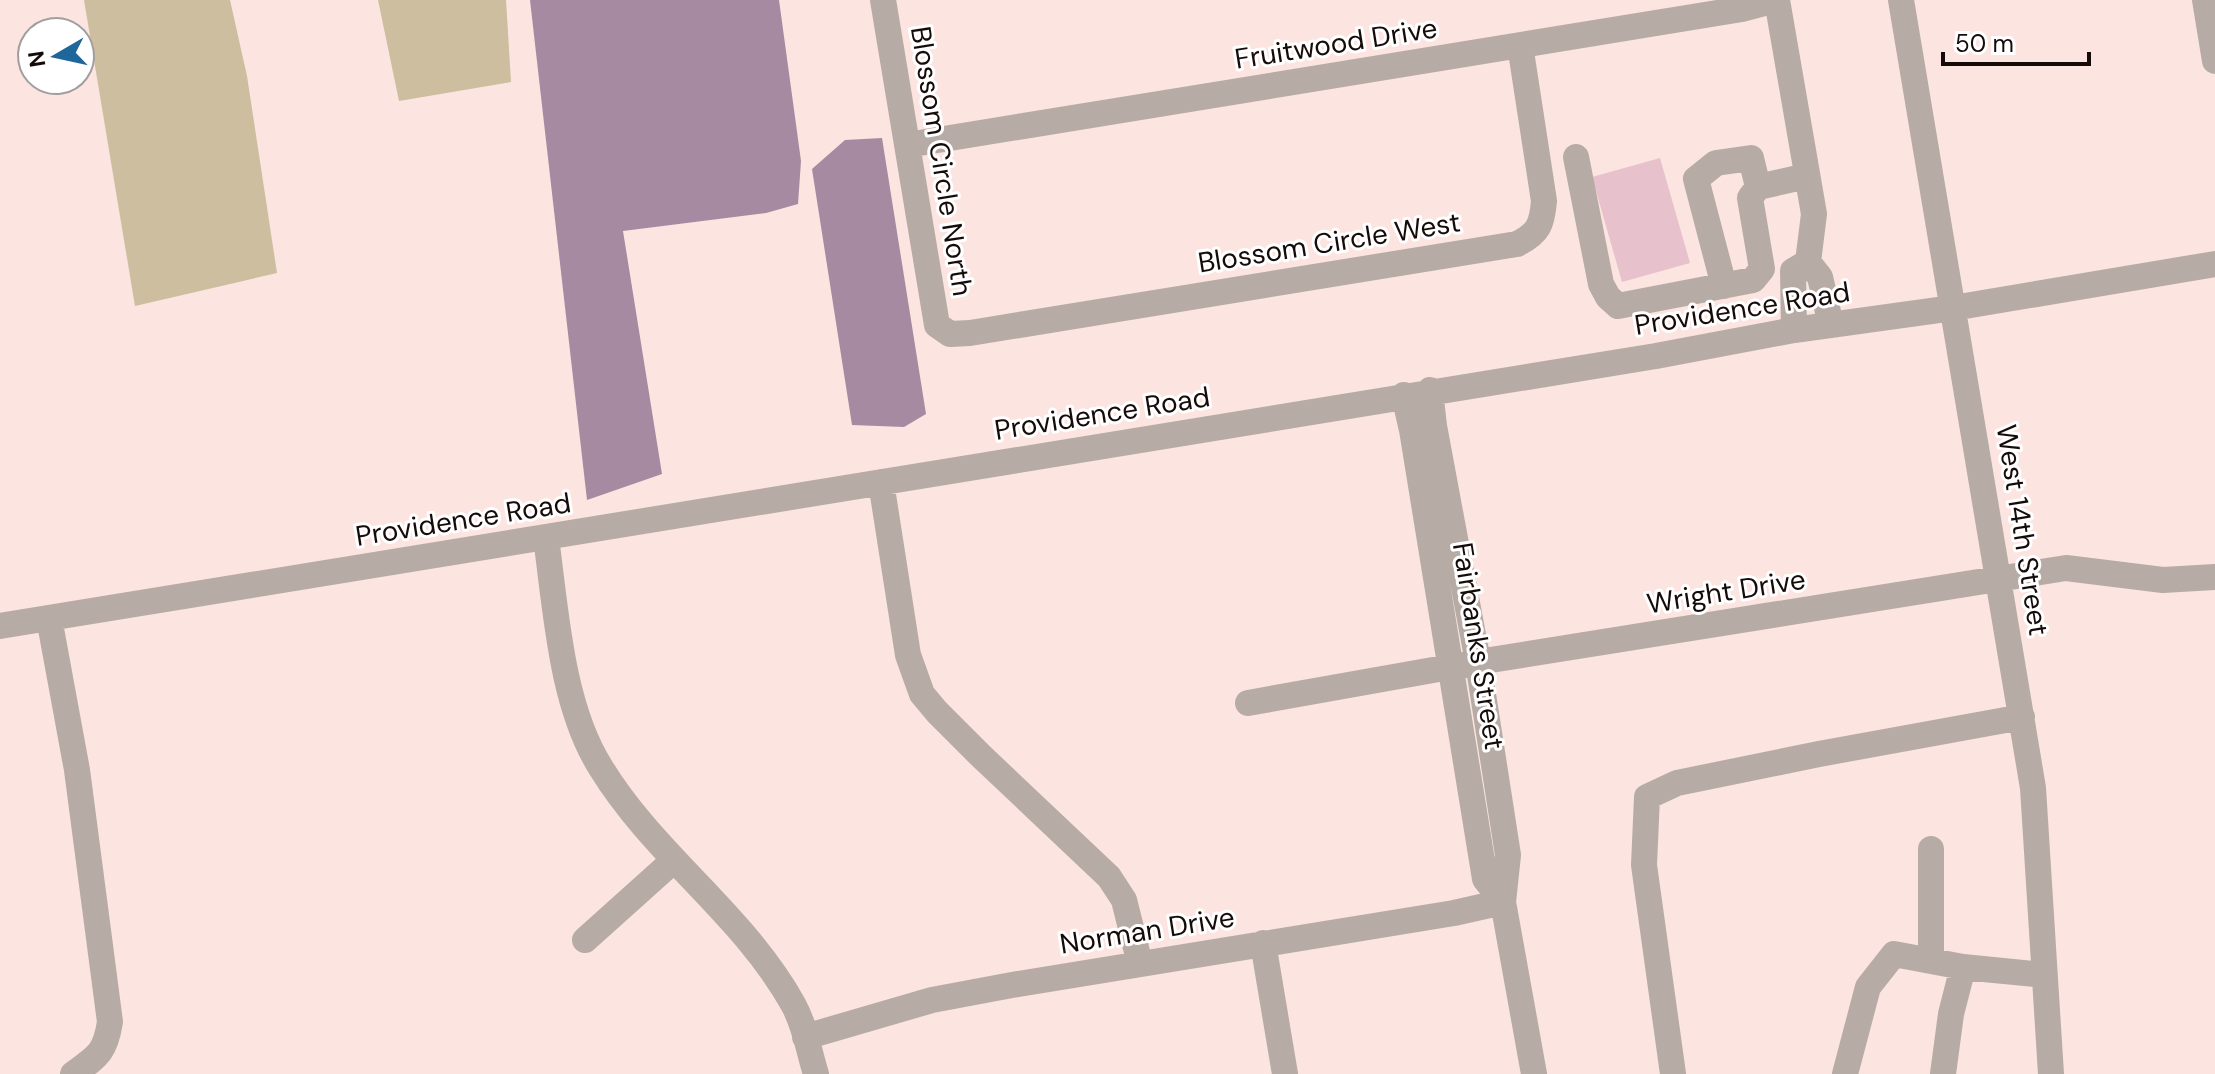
<svg xmlns="http://www.w3.org/2000/svg" width="2215" height="1074" font-family="'DM Sans',sans-serif">
<rect width="100%" height="100%" fill="#fce4e0"/>
<path fill="#ccbe9e" d="M84 0H230L247 76 277 273 135 306Z
M378 0H506L511 82 399 101Z"/>
<path fill="#a58aa1" d="M530 0H779L801 161 798 204 766 213 623 231 662 474 587 500Z
M882 138 926 414 904 427 852 425 812 169 845 140Z"/>
<path fill="#e7c1cb" d="M1660 158 1690 263 1622 282 1592 177Z"/>
<g fill="none" stroke-linecap="round" stroke-linejoin="round">
<path stroke="#b6aca5" stroke-width="26" d="M883 0 937 325 950 334 970 333 1517 244C1539 233 1542 224 1544 201L1520 45
M1777 0 1814 214 1808 262 1820 277 1831 325
M1901 0 2033 788 2051 1074
M2205 0 2215 61
M907 145 1742 9 1776 0
M1576 157 1601 284 1608 297 1618 306 1753 280 1762 269 1750 198 1758 187 1807 176
M1724 286 1696 179 1716 163 1751 158 1758 187
M1794 330 1793 271 1808 262
M1430 390 1434 426 1478 662 1508 855 1503 902 1534 1074
M1404 395 1412 430 1485 879 1503 902
M881 482 908 655 922 694 937 712 980 755 1109 877 1124 900 1140 964
M546 538C556 610 561 705 601 768 655 856 743 914 793 1004 805 1025 809 1052 816 1074
M49 618 77 770 110 1022C105 1053 98 1056 73 1074
M0 626 1656 356 1794 330 1953 308 2215 264
M1248 703 1478 662 2066 568 2163 580 2215 577
M585 940 673 861
M1263 943 1285 1074
M1931 961V849
M805 1037 932 1000 1012 985 1454 913 1503 902
M1673 1074 1644 865 1647 797 1677 783 1819 754 2022 717
M1845 1074 1868 987 1894 954 1963 967 2044 975
M1943 1074 1951 1014 1963 967"/>
</g>
<g text-anchor="middle" stroke-width="6" stroke-linejoin="round" paint-order="stroke">
<g font-size="28" fill="#150c0a" stroke="#fff">
<text transform="translate(1336 43) rotate(-9)" y="10">Fruitwood Drive</text>
<text transform="translate(942 161) rotate(81)" y="10">Blossom Circle North</text>
<text transform="translate(1329 242) rotate(-9)" y="10">Blossom Circle West</text>
<text transform="translate(1742 308) rotate(-9)" y="10">Providence Road</text>
<text transform="translate(1102 413) rotate(-9)" y="10">Providence Road</text>
<text transform="translate(463 519) rotate(-9)" y="10">Providence Road</text>
<text transform="translate(2023 530) rotate(81)" y="10">West 14th Street</text>
<text transform="translate(1726 591) rotate(-9)" y="10">Wright Drive</text>
<text transform="translate(1479 646) rotate(81)" y="10">Fairbanks Street</text>
<text transform="translate(1147 930) rotate(-9)" y="10">Norman Drive</text>
</g>
</g>
<g transform="translate(56 56) rotate(261)"><circle r="38" fill="#ffffff" stroke="#a19e9d" stroke-width="2"/>
<path d="M0-6L14 30L0 20L-14 30Z" fill="#1f669a"/>
<text y="-12" font-size="22" font-weight="bold" text-anchor="middle" fill="#150c0a">N</text>
</g>
<path d="M1943 52v12h146v-12" fill="none" stroke="#150c0a" stroke-width="4"/>
<text x="1955" y="52" font-size="24" fill="#150c0a" stroke="#ffffff" stroke-width="6" paint-order="stroke">50 m</text>
</svg>
